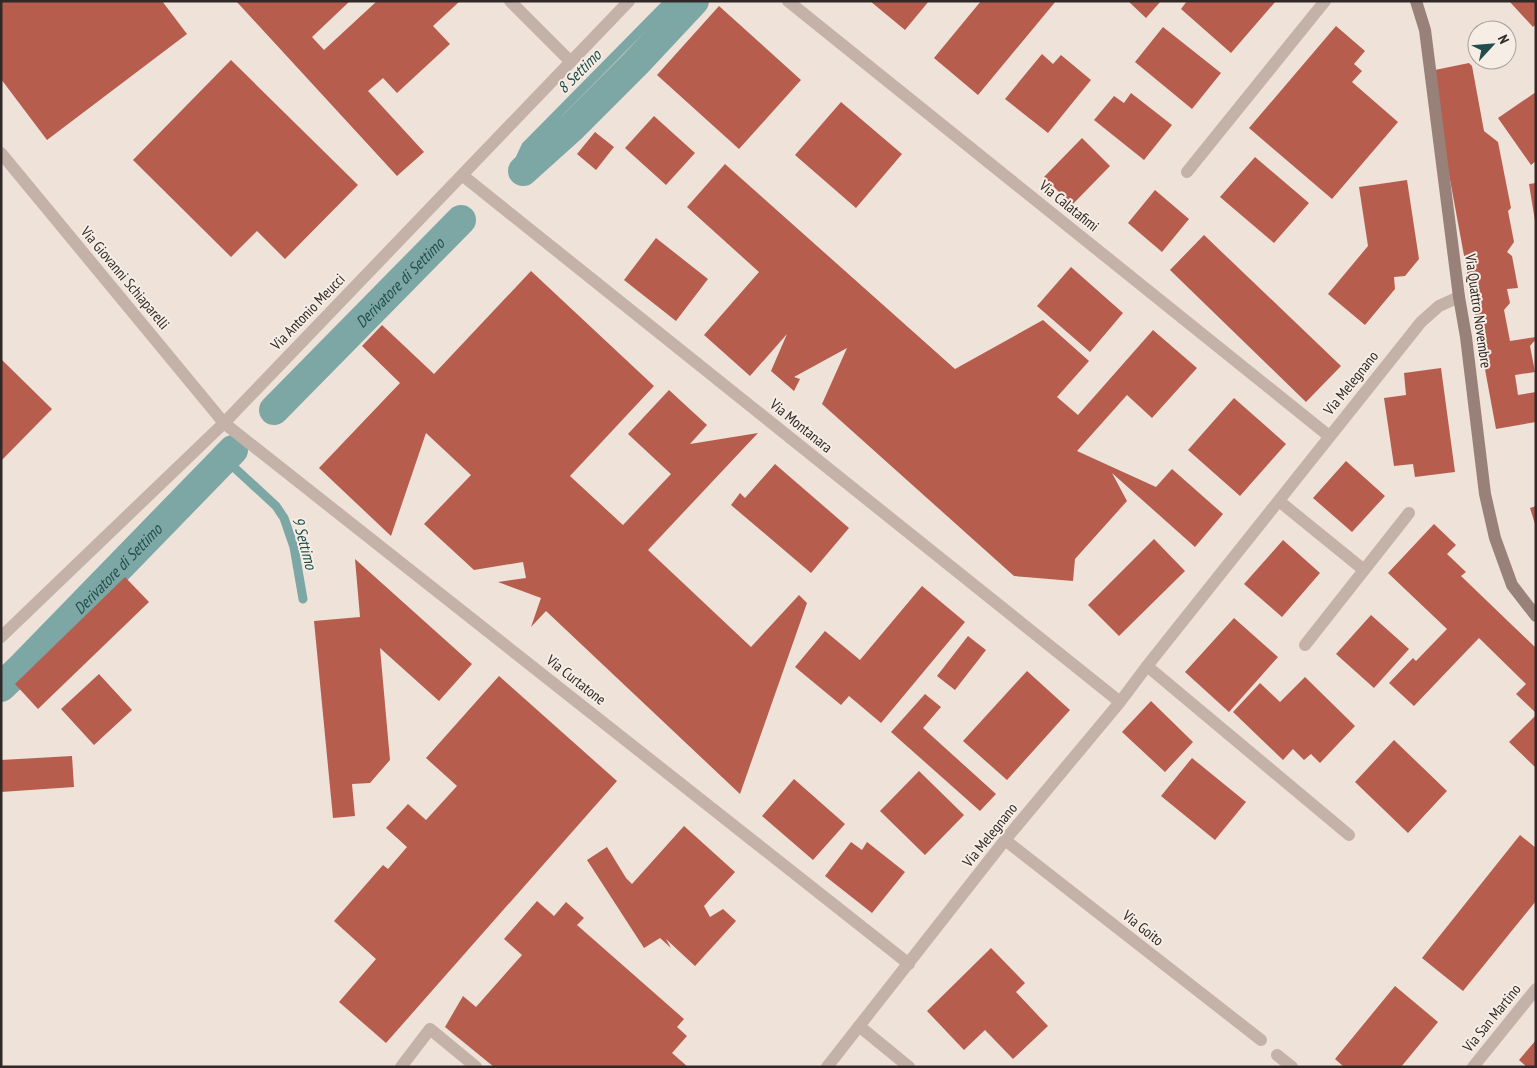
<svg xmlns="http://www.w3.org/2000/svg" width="1537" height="1068" font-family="'PT Sans Narrow',sans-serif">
<rect width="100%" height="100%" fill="#eee2d9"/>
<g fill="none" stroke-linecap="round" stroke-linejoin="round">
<path stroke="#7ca7a5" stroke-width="9" d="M517 165 526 146 669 1
M225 459 276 506 284 518 294 547 303 599"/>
<g stroke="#7ca7a5" stroke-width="30">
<path d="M523 171 573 126 636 63 694 1"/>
<path id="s1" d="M274 410 461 220"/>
<path id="s2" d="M1 687 23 666 233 450"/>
</g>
</g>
<path fill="#b75d4e" d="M1 1H162L187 34 47 140 1 79Z
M236 1H350L312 37 324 50 377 1H460L433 26 450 44 397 93 383 78 368 91 424 152 397 176Z
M870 1H929L905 30Z
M981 1H1056L978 95 934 58Z
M1128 1H1161L1146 18Z
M1187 1H1276L1231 53 1181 9Z
M1509 1H1536V24L1533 27Z
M719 6 801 80 739 149 657 75Z
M1336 26 1365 51 1354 64 1362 71 1352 82 1398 122 1332 199 1249 128Z
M1163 27 1221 73 1192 109 1135 62Z
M1042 54 1053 64 1061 55 1091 80 1048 133 1005 99Z
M231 60 358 185 285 259 257 231 231 257 133 160Z
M1469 63 1472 66 1484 131 1498 142 1511 208 1508 211 1514 242 1507 252 1512 256 1518 288 1507 289 1510 303 1504 310 1510 341 1536 337V339L1530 346 1535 372 1515 375 1518 395 1536 392V422L1496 429 1430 71Z
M1536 92V161L1531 165 1498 118Z
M1131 93 1172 125 1144 160 1094 120 1114 96 1124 103Z
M841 102 902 154 856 208 795 155Z
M654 116 695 153 666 185 625 148Z
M595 132 614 147 596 170 577 154Z
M1082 138 1110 166 1072 205 1044 177Z
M1255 157 1309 203 1274 243 1220 197Z
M725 164 955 369 1043 320 1089 361 1057 397 1078 415 1153 330 1197 368 1152 418 1127 395 1077 451 1156 487 1172 469 1223 514 1195 547 1112 473 1127 501 1075 559 1073 581 1014 576 822 404 847 348 794 377 800 379 794 391 771 371 787 334 750 376 704 335 759 272 687 207Z
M1407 180 1419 259 1405 276 1394 277 1395 289 1365 325 1328 294 1368 246 1359 187Z
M1536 183V221H1535L1529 184Z
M1155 190 1189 219 1162 252 1128 223Z
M1204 235 1341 366 1306 402 1170 270Z
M656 238 708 279 676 321 624 280Z
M1071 267 1123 313 1090 352 1037 306Z
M531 271 654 386 570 476 623 525 671 474 628 434 669 390 707 425 690 444 758 433 648 550 751 647 799 595 807 603 740 794 546 611 531 627 541 598 498 582 526 578 523 562 474 570 424 524 471 475 426 433 391 536 319 468 400 383 362 346 382 325 434 374Z
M1 359 52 409 1 461Z
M1441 368 1455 472 1415 477 1413 464 1394 466 1384 398 1406 395 1404 373Z
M1234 398 1286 444 1240 496 1188 450Z
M1346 461 1385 496 1352 532 1313 498Z
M775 464 849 528 811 573 731 505 740 493 745 498Z
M1536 506V524H1535L1530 508Z
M1434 524 1456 545 1447 554 1466 572 1461 576 1536 648V713L1516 694 1526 684 1479 638 1414 706 1389 683 1413 658 1416 661 1447 629 1388 573Z
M1154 539 1185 571 1119 636 1088 605Z
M1283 540 1320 573 1282 617 1244 584Z
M355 559 472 664 439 701 380 648 390 760 370 783 352 784 355 816 333 818 314 621 360 617Z
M125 577 149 602 38 709 15 684Z
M922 586 965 622 881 723 849 696 841 705 795 667 825 631 860 660Z
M1371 615 1409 649 1374 688 1336 654Z
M1234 618 1278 657 1229 712 1185 672Z
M968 636 986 650 955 690 937 676Z
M1027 671 1070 710 1007 780 963 741Z
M99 674 132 710 94 745 61 709Z
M499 676 617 781 386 1043 339 1002 376 959 334 921 383 865 388 869 407 847 386 828 408 804 426 820 457 786 426 758Z
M1305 677 1355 726 1320 763 1311 754 1304 760 1293 749 1283 760 1233 712 1260 683 1280 702Z
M925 694 941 707 923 728 996 794 980 811 891 732Z
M1151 701 1193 742 1165 772 1122 732Z
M1536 715V768L1509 742Z
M1394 740 1447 791 1408 833 1355 782Z
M72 756 74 787 1 792V760Z
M1192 758 1246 802 1215 840 1161 796Z
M919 771 964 815 925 855 880 811Z
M794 779 845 824 813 860 762 816Z
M684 826 735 872 704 906 710 917 723 909 736 921 695 966 666 939 671 948 660 938 644 948 587 860 607 847 626 878 632 884Z
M1520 835 1536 848V901L1463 991 1422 958Z
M851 842 862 850 867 842 905 872 872 913 825 876Z
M537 901 554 916 566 902 584 918 577 925 684 1019 677 1027 687 1036 672 1053 688 1067H494L445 1027 463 996 476 1007 522 955 504 939Z
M991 948 1025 983 1016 992 1048 1026 1013 1059 985 1030 964 1050 927 1011Z
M1395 986 1438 1022 1401 1067H1344L1335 1059Z
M1536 1040V1067H1527L1519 1060Z"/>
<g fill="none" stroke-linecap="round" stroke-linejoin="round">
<path stroke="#c4b1a7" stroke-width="12" d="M1279 501 1364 570
M1305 645 1409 513
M1147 666 1349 835
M859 1026 909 1067
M401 1067 430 1029 476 1067"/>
<path stroke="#c4b1a7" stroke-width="12" d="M510 1 571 62
M788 1 1329 436
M1 153 224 423 909 964
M1187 172 1325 1
M462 175 1120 702
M1 637 224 423 629 1
M1005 840 1261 1040
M1277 1055 1292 1067
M827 1067 1005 840 1120 702 1147 666 1421 322 1439 306 1459 297
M1473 1067 1536 989"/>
<path stroke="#978179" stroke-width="12" d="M1416 1 1425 30 1459 297 1466 337 1485 494 1495 538 1512 585 1536 616"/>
</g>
<g text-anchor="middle" stroke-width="4" stroke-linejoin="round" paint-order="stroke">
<g font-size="15" fill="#312927" stroke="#f6ede5">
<text transform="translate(1069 206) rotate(39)" y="5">Via Calatafimi</text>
<text transform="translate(125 278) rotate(50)" y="5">Via Giovanni Schiaparelli</text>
<text transform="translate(1478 311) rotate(82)" y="5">Via Quattro Novembre</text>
<text transform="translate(308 312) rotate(-46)" y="5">Via Antonio Meucci</text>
<text transform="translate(1351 383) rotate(-51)" y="5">Via Melegnano</text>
<text transform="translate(801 426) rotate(39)" y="5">Via Montanara</text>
<text transform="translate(576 680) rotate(38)" y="5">Via Curtatone</text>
<text transform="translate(990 835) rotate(-51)" y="5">Via Melegnano</text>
<text transform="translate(1143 928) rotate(38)" y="5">Via Goito</text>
<text transform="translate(1492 1018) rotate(-51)" y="5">Via San Martino</text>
</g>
<g font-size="16" font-style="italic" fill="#214e4c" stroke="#f6ede5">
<text transform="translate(579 71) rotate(-45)" y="6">8 Settimo</text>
<text dy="6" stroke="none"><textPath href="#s1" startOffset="179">Derivatore di Settimo</textPath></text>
<text transform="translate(305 543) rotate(75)" y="6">9 Settimo</text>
<text dy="6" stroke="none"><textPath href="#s2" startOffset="166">Derivatore di Settimo</textPath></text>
</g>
</g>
<rect width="1537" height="1068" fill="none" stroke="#312927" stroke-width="5"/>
<g transform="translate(1492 45) rotate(64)"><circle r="24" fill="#f6ede5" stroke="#a79f99"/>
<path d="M0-4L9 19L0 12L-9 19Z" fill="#214e4c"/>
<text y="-8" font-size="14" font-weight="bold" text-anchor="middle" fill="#312927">N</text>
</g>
</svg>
